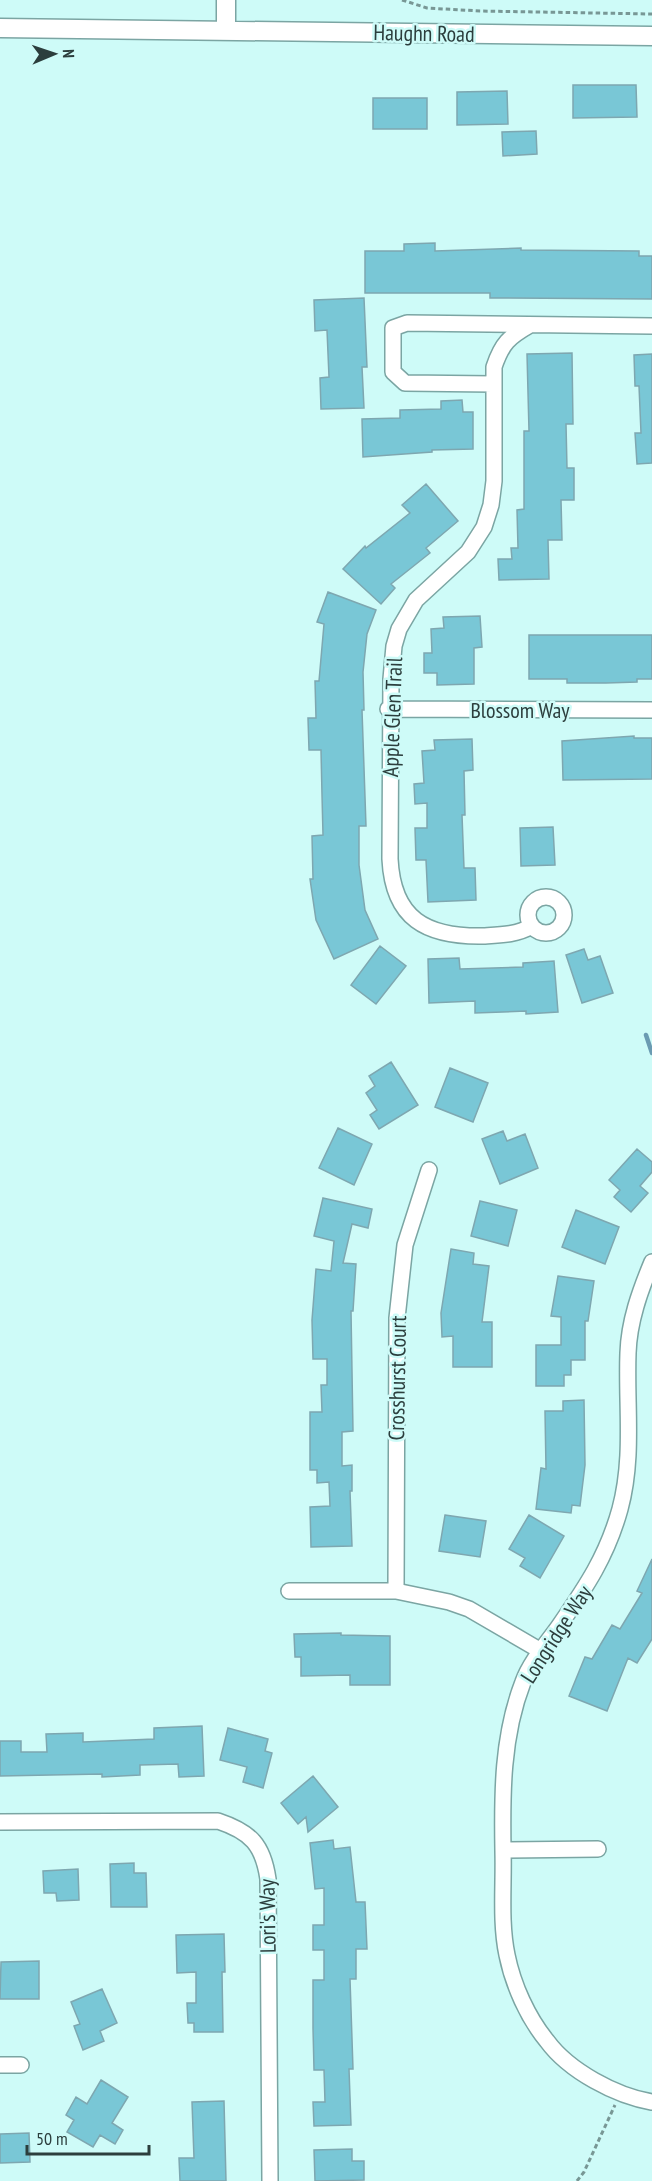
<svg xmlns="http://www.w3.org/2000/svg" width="652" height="2181" font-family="'PT Sans Narrow',sans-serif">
<rect width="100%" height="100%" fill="#cefbf8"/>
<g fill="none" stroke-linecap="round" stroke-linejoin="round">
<path stroke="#6a9bb2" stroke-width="4.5" d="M646 1035 652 1053"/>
</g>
<path fill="#79c7d6" stroke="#7ea7b0" stroke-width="1.5" d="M573 85H636L637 117 573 118Z
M507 91 508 124 457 125V92Z
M373 98H427V129H373Z
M536 131 537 154 503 156 502 132Z
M435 243V251L521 248V250L639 251V256H652V299L490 298V293H365V251H404V244Z
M364 298 367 367H362L364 408 321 409 320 378 329 377 327 330 315 331 314 300Z
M572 353 573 424H566L567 468H574V500H561L562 540H548L549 579 499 580 498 559H512L511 548H518L517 510 524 509V431H529L527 354Z
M652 354V463L637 464 635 433H641L639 386H635L634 355Z
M462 400 463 412H473V449L432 450V452L363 457 362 419 400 418V410L441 409V401Z
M426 484 458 521 426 548 430 553 391 584 395 588 381 604 343 569 365 546 366 548 410 513 402 505Z
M328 592 376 610 367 634 363 672 364 710H362L366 826H359V865L365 910 378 939 334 959 316 920 310 879H313L312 836 323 835 322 795 321 750H309L308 718H316L315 681H319L324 624 317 622Z
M480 616 482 647 474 648V684L437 685V673H424V653H432L431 629 444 628 443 617Z
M529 635H652V679H637V682L606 683H567V679H529Z
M634 736V738H652V779L563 780 562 741Z
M472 739 473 770 464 771 465 815H462L464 868H475L476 900 428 902 426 860H416L415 828H427V803L415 804 414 784 424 783 422 751 435 750 434 740Z
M553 827 555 865 521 866 520 828Z
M380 946 406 966 376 1004 351 985Z
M584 949 588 960 600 956 613 993 582 1003 566 955Z
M459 958 460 969 523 967V963L554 961 558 1012 526 1014V1011L475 1013V1001L429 1003 428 959Z
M391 1062 418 1105 379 1129 370 1115 377 1110 366 1093 375 1086 369 1076Z
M450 1068 488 1083 473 1122 435 1107Z
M338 1128 372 1144 354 1185 319 1168Z
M503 1131 507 1141 525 1134 538 1168 500 1184 482 1139Z
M637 1149 652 1162V1172L640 1186 648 1193 631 1212 614 1197 620 1190 609 1180Z
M323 1198 372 1209 368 1228 352 1224 343 1263 356 1264 353 1311H351L353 1431 342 1432V1466L352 1465V1491H350L352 1546 311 1547 310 1507 330 1506 329 1482 317 1483V1470H310V1412H322L321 1385H327V1359H313L312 1320 316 1269 331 1271 334 1241 314 1236Z
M480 1201 517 1210 508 1246 471 1236Z
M576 1210 619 1227 605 1264 562 1247Z
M451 1249 474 1253 473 1264 489 1266 482 1322H492V1367H453V1336L442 1337 441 1313Z
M558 1276 594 1281 588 1321H585V1360H571V1375H564V1386H536V1345H561V1317L551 1316Z
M584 1400 585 1465 580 1506 572 1505 571 1513 536 1509 541 1468 546 1469 545 1411H563V1401Z
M445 1515 486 1521 480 1557 439 1551Z
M529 1515 564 1536 540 1578 520 1566 525 1558 509 1549Z
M652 1559V1639L637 1663 628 1658 607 1711 569 1696 585 1657 592 1659 612 1625 620 1629 642 1593 637 1591Z
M341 1633V1635L390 1636V1685H350V1675L301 1676V1657H295L294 1634Z
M202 1726 204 1776 179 1777 178 1764 140 1765V1775L102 1777V1774L0 1776V1741H21V1752H47L46 1734 83 1733V1742L154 1739V1728Z
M228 1728 268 1739 265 1751 272 1753 263 1788 243 1782 247 1767 220 1760Z
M313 1776 338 1807 308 1832 306 1817 298 1824 281 1803Z
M333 1840 334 1849 350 1847 356 1902H365L367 1949H356V1979H350L353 2069H349L351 2125 314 2126 313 2102H325L324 2070H314L313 2028V1980H324V1950H313V1925H324V1888L315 1889 310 1843Z
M134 1863V1873H146L147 1907H111L110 1864Z
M78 1869 79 1900 57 1901 56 1893H44L43 1871Z
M224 1934 225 1972H222L223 2032H194V2023H188L187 2003H196V1972L177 1973 176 1935Z
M39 1961V1999H0L1 1962Z
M102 1989 117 2023 100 2031 104 2041 83 2050 74 2026 80 2024 71 2002Z
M101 2080 128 2097 112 2123 123 2130 115 2144 100 2135 93 2147 67 2132 74 2120 66 2115 76 2097 87 2104Z
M224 2101 226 2181H180L179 2158H194L192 2102Z
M29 2133 30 2162 0 2163V2134Z
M352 2149V2161H364V2180L315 2181 314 2150Z"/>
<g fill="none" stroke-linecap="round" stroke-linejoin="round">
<defs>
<path id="minor" d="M530 325C509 337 502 343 494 367V481L491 505 484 527 468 552 416 600 399 629 394 646 391 679 390 859C393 919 426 937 483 936 501 935 516 935 532 926
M493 384 405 383 393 372V328L407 323 652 326
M388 709 652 710
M528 915a18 18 0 1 1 36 0a18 18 0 1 1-36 0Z
M652 1262C640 1291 629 1321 628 1353 626 1406 634 1457 620 1509 607 1556 586 1587 559 1626 547 1643 530 1662 523 1682 502 1736 502 1794 503 1851 504 1885 500 1922 507 1955 513 1985 528 2018 547 2041 569 2071 616 2096 652 2102
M289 1591H396L449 1602 469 1609 541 1651
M396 1591 397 1318 405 1245 429 1170
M0 1822 218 1821C251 1832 263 1845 268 1879L270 2181
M503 1850 598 1849
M0 2065H21"/>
<path id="tertiary" d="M226 0V30
M0 28 652 36"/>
</defs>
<use href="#minor" stroke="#7ba5a3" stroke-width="18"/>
<use href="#tertiary" stroke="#7ba5a3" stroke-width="21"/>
<path stroke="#789795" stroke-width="3" stroke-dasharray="4.5 3" stroke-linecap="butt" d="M402 0 427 8 480 11 652 14
M577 2181 584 2172 615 2105"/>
<use href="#minor" stroke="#fff" stroke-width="15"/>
<use href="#tertiary" stroke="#fff" stroke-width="18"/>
</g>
<g text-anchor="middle" stroke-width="5" stroke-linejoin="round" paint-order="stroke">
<g font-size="22" fill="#2c3e3d" stroke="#cefbf8">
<text transform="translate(424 33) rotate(1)" y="8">Haughn Road</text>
<text x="520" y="718">Blossom Way</text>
<text transform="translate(392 717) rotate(-88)" y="8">Apple Glen Trail</text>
<text transform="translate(397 1378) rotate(-89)" y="8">Crosshurst Court</text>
<text transform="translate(556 1634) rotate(-57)" y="8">Longridge Way</text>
<text transform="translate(267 1916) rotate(-91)" y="8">Lori's Way</text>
</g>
</g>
<g transform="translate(54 54) rotate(88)" stroke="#cefbf8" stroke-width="4.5" paint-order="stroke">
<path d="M0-4.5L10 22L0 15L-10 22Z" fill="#2c3e3d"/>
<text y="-9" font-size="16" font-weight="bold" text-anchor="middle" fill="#2c3e3d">N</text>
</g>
<path d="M27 2145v9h122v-9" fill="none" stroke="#2c3e3d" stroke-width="3"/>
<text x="36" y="2145" font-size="18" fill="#2c3e3d" stroke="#cefbf8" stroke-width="4.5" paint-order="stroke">50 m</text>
</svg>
